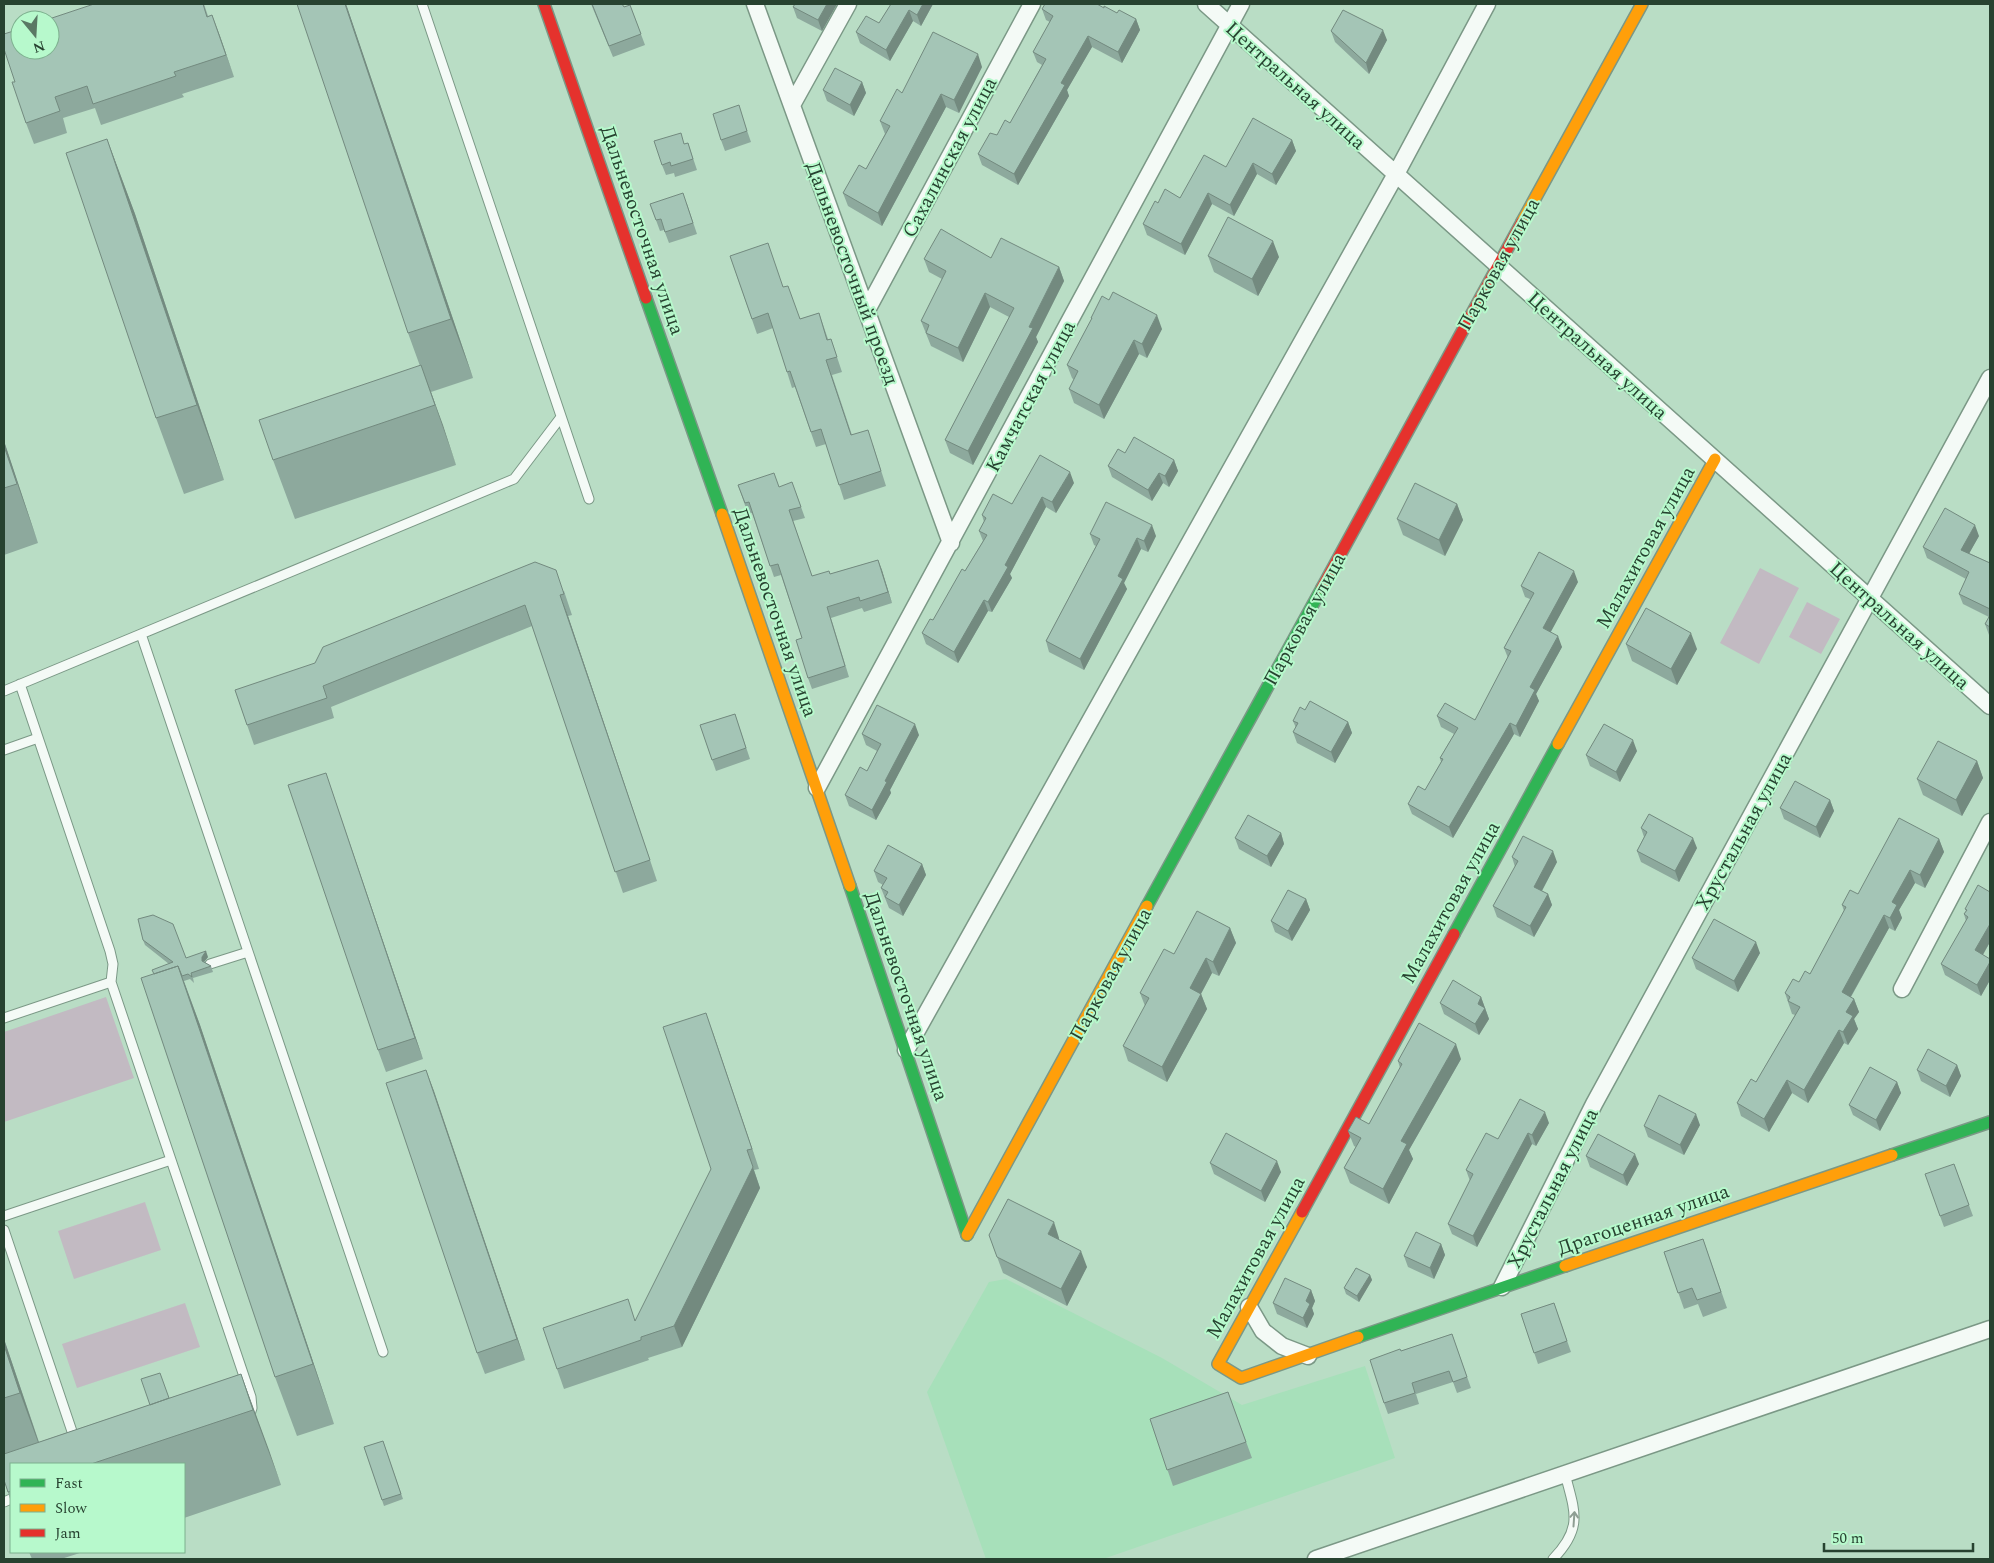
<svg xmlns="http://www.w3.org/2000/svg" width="1994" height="1563" font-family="Spectral,serif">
<rect width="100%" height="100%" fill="#b9ddc5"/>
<path fill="#a7e0ba" d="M1006 1279 1162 1358 1242 1405 1365 1366 1395 1458 1103 1559H986L927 1392 989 1282Z"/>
<path fill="#c2bac2" d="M1760 568 1799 588 1759 664 1720 643Z
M1807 602 1840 619 1821 654 1789 637Z
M106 997 134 1078 4 1122V1032Z
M145 1202 161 1250 74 1279 58 1231Z
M185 1303 200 1347 77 1388 62 1344Z"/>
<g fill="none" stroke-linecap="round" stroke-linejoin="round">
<defs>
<path id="lane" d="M422 4 589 499
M141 634 383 1352
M20 684 110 951 113 964 111 982
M4 691 514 479 561 417
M4 750 38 738
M210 964 248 952
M4 1018 111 982 251 1397 252 1408 250 1414
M4 1216 171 1160
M4 1230 83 1464
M4 1502 11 1499
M1553 1559C1583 1528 1575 1512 1565 1474"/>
<path id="street" d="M755 4 951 543
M1206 4 1990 706
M792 105 848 4
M867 310 1032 4
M817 788 1241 4
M1902 989 1990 822
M906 1050 1396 174 1487 4
M1502 1287 1594 1104 1990 378
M1249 1307 1263 1331 1282 1346 1308 1356
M1316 1559 1990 1329"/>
<path id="fast" d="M646 298 722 514
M850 886 967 1235
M1147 906 1322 588
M1454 934 1558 744
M1892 1155 1990 1122
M1358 1337 1565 1266"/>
<path id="slow" d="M1522 222 1642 4
M722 514 850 886
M1558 744 1715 459
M1302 1212 1218 1364 1241 1378 1358 1337
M967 1235 1147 906
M1565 1266 1892 1155"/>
<path id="jam" d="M544 4 646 298
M1322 588 1522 222
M1302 1212 1454 934"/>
</defs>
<use href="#lane" stroke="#7b9886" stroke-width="11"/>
<use href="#street" stroke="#7b9886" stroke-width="19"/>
<use href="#fast" stroke="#7b9886" stroke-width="14"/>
<use href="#slow" stroke="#7b9886" stroke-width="14"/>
<use href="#jam" stroke="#7b9886" stroke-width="14"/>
<use href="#lane" stroke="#f4faf6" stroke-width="9"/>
<use href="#street" stroke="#f4faf6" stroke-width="16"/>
<use href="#fast" stroke="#30b455" stroke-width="11"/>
<use href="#slow" stroke="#ff9f0a" stroke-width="11"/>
<use href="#jam" stroke="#e5322d" stroke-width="11"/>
</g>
<path fill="#8da99d" d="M94 4H204L208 16 212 15 234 77 182 94 184 97 101 125 95 108 63 118 67 133 34 144 26 123 15 82Z
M346 4 473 378 431 392 456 465 295 519 273 460 420 366 408 333Z
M591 4 624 7 630 5 645 45 613 57Z
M795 4H837L822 31 797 18 793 7Z
M891 4H933L921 26 913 21 890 61 860 43 856 32 879 23Z
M1104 8 1117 13 1136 19 1140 30 1122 63 1092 47 1067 90 1069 96 1018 185 982 165 978 154 1010 123 1042 65 1037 62 1033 52 1050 22 1046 20 1042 9Z
M1331 31 1387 40 1369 74 1335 42Z
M982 67 959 113 946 107 882 226 848 206 843 193 866 169 885 134 880 121 902 93Z
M862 82 866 93 854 116 827 101 823 90Z
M742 116 751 142 725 151 721 140Z
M107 139 135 214 224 480 184 494 156 418Z
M1292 140 1296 151 1276 185 1257 174 1234 216 1212 204 1185 255 1147 235 1143 224 1158 203 1180 198Z
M688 143 697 170 675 177 674 173 666 175 662 165 685 144Z
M650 204H687L697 234 669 243 664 230 660 231Z
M730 256 783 287 800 319 819 313 828 339H831L842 372 832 375 852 435 873 445 886 486 844 500 826 444 816 447 795 387 792 388 787 372 773 328 757 334Z
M1208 256 1279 257 1258 296 1214 272Z
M991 258 1059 267 1064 281 1036 337 1038 342 973 465 950 453 945 440 1009 317 990 307 963 362 931 346 921 321 942 279 929 272 924 259Z
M1091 318 1162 329 1147 358 1139 354 1104 419 1074 403 1069 389 1074 380 1072 378 1067 365 1091 320Z
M4 441 38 543 4 555Z
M1125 453 1174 460 1178 471 1169 487 1163 483 1152 501 1112 477 1108 466Z
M1074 483 1056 513 1046 507 1010 574 1012 578 992 612 988 611 958 663 926 644 922 633 933 620 965 571 983 541 979 531 984 522 982 515 1012 504Z
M738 485 779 487 796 493 805 518 793 521 812 576 830 574 878 560 892 603 864 612 862 608 831 618 849 677 812 689 808 678 802 638 781 575 774 577 752 513 748 514Z
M1457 504 1463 520 1445 556 1403 535 1397 519Z
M1090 534 1156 536 1148 552 1141 549 1124 583 1127 589 1084 670 1049 652 1046 641 1096 546 1094 545Z
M1979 536 1969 553 1990 563V636L1989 635 1985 624 1989 617 1963 604 1959 594 1966 579 1927 558 1923 547Z
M1578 582 1550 632 1562 647 1536 694 1539 701 1520 737 1514 734 1453 838 1412 814 1408 804 1425 790 1441 762 1440 758 1454 734 1441 727 1437 716 1475 720 1508 658 1504 648 1530 599 1525 597 1521 586Z
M564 591 572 615 568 616 657 881 623 893 532 626 331 707 334 718 254 745 235 690Z
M1626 644 1697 649 1677 685 1632 661Z
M1305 710 1348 722 1352 733 1335 763 1297 743 1293 732 1296 728 1293 721Z
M735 714 750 759 716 771 700 725Z
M862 734 919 735 890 790 891 793 876 820 849 806 845 795 867 771 877 751 866 745Z
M1637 751 1620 782 1590 766 1586 755Z
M1977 761 1983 778 1962 816 1923 795 1917 779Z
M333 794 423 1059 386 1072 378 1050Z
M1830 800 1834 811 1820 838 1784 819 1780 808Z
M1641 828 1697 848 1679 882 1641 862 1637 851 1644 837Z
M1281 833 1284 844 1271 867 1239 849 1235 838Z
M1939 839 1944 852 1925 888 1915 883 1899 910 1902 918 1895 931 1889 928 1851 997 1854 999 1859 1012 1854 1019 1858 1029 1848 1045 1844 1043 1808 1103 1792 1093 1769 1132 1741 1116 1737 1103 1756 1082 1795 1015 1792 1014 1785 993 1810 974 1844 911 1842 905Z
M1512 857 1557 862 1542 891 1548 894 1552 905 1534 937 1497 917 1493 906 1515 867Z
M922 864 926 875 903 916 889 908 881 888 883 885 878 882 874 871Z
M1990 892V942L1983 955 1990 959V980L1981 996 1945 975 1941 964 1966 921 1964 914 1966 911 1965 909Z
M1306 899 1310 910 1292 941 1275 932 1271 921Z
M1230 928 1236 943 1219 976 1212 973 1201 994 1207 1009 1167 1082 1128 1061 1123 1046 1145 1006 1140 993 1174 954Z
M143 940 186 958 208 957 204 962 211 966 213 972 193 978 194 983 190 979 184 981 200 1025 334 1424 297 1436 275 1377 169 964 145 945Z
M1760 953 1738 992 1696 969 1692 958Z
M1481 997 1489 1019 1479 1035 1444 1014 1440 1003Z
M713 1033 759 1169 754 1170 760 1188 682 1347 648 1358 649 1360 564 1389 557 1369 636 1320 711 1169Z
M1461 1059 1409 1150 1413 1159 1389 1204 1350 1183 1344 1168 1356 1147 1354 1146 1348 1131 1369 1124 1400 1068 1398 1061Z
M1957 1065 1961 1076 1950 1097 1921 1081 1917 1070Z
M426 1070 525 1360 485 1374 477 1353Z
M1897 1082 1901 1093 1880 1131 1853 1115 1849 1105Z
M1549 1123 1536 1146 1532 1144 1477 1247 1452 1234 1448 1224 1470 1181 1466 1170 1498 1139Z
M1700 1125 1684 1155 1648 1137 1644 1126Z
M1586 1156 1639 1164 1627 1186 1590 1167Z
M1210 1163 1281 1172 1265 1202 1214 1174Z
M1954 1164 1973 1216 1944 1227 1940 1216Z
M989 1235 1059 1238V1240L1087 1267 1067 1306 1003 1273Z
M1703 1239 1727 1308 1703 1317 1698 1304 1684 1309 1664 1252Z
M1441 1244 1445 1255 1434 1279 1408 1267 1404 1256Z
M1370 1275 1372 1280 1359 1302 1346 1294 1344 1288Z
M1311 1290 1315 1301 1312 1308 1314 1314 1307 1328 1277 1314 1273 1303Z
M1554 1303 1571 1352 1538 1364 1521 1314Z
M1452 1334 1471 1388 1457 1393 1453 1382 1416 1394 1419 1404 1388 1414 1384 1403 1401 1351Z
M4 1339 39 1442 241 1374 281 1485 184 1518V1464H11V1502L4 1480Z
M1228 1392 1252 1458 1173 1486 1150 1419Z
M383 1441 403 1499 384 1506 364 1447Z
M29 1552H83L61 1559H32Z"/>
<path fill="#738a7f" d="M345 4H346L473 378 451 319Z
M827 4H837L822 31 818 20Z
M923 4H933L921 26 917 15Z
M909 10 913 21 890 61 886 50Z
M212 15 220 36 234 77 226 55Z
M1136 19 1140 30 1122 63 1118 52Z
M1383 30 1387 40 1369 74 1366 63Z
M1088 36 1092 47 1067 90 1069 96 1018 185 1014 174 1061 83Z
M978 54 982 67 959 113 954 100Z
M862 82 866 93 854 116 850 105Z
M941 94 946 107 882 226 878 213Z
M107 139 135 214 224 480 197 405Z
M1292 140 1296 151 1276 185 1272 174Z
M1253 163 1257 174 1234 216 1230 205Z
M1208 193 1212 204 1185 255 1181 244Z
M1273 241 1279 257 1258 296 1252 279Z
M1059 267 1064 281 1036 337 1038 342 973 465 968 451Z
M985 293 990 307 963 362 958 348Z
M1157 315 1162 329 1147 358 1142 344Z
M1134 340 1139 354 1104 419 1099 405Z
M421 365 443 425 456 465Z
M4 441 38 543 4 446Z
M1174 460 1178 471 1169 487 1165 476Z
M1070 472 1074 483 1056 513 1052 502Z
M1159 473 1163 483 1152 501 1148 490Z
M1042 497 1046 507 1010 574 1012 578 992 612 988 602 1005 565Z
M1457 504 1463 520 1445 556 1439 540Z
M1152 525 1156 536 1148 552 1144 541Z
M1975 525 1979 536 1965 561 1961 550Z
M1137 538 1141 549 1124 583 1127 589 1084 670 1080 659 1118 576Z
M878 560 882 570 892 603 888 592Z
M1574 571 1578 582 1547 639 1543 628Z
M560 595 568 616 657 881 650 860Z
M984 600 988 611 958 663 954 652Z
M1691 633 1697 649 1677 685 1671 669Z
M1558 636 1562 647 1536 694 1539 701 1520 737 1516 726 1530 687Z
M1348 722 1352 733 1335 763 1331 752Z
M1510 723 1514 734 1453 838 1449 827Z
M915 724 919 735 890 790 891 793 876 820 872 810 885 781Z
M1633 740 1637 751 1620 782 1616 772Z
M1977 761 1983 778 1962 816 1956 800Z
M326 773 333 794 423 1059 415 1038Z
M1830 800 1834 811 1820 838 1816 827Z
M1281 833 1284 844 1271 867 1267 856Z
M1693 838 1697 848 1679 882 1675 871Z
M1939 839 1944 852 1925 888 1920 875Z
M1553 851 1557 862 1538 898 1534 887Z
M922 864 926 875 903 916 899 905Z
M1910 870 1915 883 1899 910 1902 918 1895 931 1890 918 1892 902Z
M1548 894 1552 905 1534 937 1530 926Z
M1306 899 1310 910 1292 941 1288 931Z
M1884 915 1889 928 1846 1005 1842 992Z
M1990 924V942L1979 961 1975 950Z
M1230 928 1236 943 1219 976 1213 962Z
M1756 942 1760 953 1738 992 1734 981Z
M206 951 208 957 204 962 202 961V957Z
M1206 958 1212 973 1196 1003 1190 988Z
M1990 962V980L1981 996 1977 985Z
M178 966 200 1025 334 1424 313 1364Z
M1201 994 1207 1009 1167 1082 1162 1067Z
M1481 997 1489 1019 1479 1035 1475 1024 1478 1004Z
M1854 999 1859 1012 1854 1019 1858 1029 1848 1045 1843 1032 1846 1012Z
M706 1013 713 1033 759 1169 752 1149Z
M1839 1030 1844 1043 1808 1103 1804 1090Z
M1456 1044 1461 1059 1409 1150 1413 1159 1389 1204 1383 1189 1401 1141Z
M1957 1065 1961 1076 1950 1097 1946 1086Z
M426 1070 434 1091 525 1360 517 1339Z
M1787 1080 1792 1093 1769 1132 1764 1119Z
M1897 1082 1901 1093 1880 1131 1876 1120Z
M1545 1112 1549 1123 1536 1146 1532 1135Z
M1696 1114 1700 1125 1684 1155 1680 1145Z
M1528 1133 1532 1144 1477 1247 1473 1236Z
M747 1150 760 1188 682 1347 674 1326Z
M1635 1154 1639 1164 1627 1186 1623 1175Z
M1277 1161 1281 1172 1265 1202 1261 1191Z
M1054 1222 1059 1238 1054 1250 1048 1234Z
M1441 1244 1445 1255 1434 1279 1430 1268Z
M1081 1251 1087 1267 1067 1306 1061 1289Z
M1370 1275 1372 1280 1359 1302 1357 1296Z
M1311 1290 1315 1301 1312 1308 1314 1314 1307 1328 1303 1318 1306 1301Z
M4 1339 46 1464 20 1393 4 1345Z
M241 1374 269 1450 281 1485 253 1410Z"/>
<path fill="#a4c5b6" stroke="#738a7f" d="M94 4H203L207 17 212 15 226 55 174 72 176 76 93 104 87 86 55 97 60 111 26 123 12 82H15L4 49V34L20 29V50H50V20H46Z
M297 4H345L451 319 408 333Z
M592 4H622L624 7 630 5 641 34 609 46Z
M795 4H827L818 20 793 7Z
M891 4H923L917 15 909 10 886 50 856 32 866 16 879 23Z
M1045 4H1097L1104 8V6L1117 13 1119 10 1136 19 1118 52 1088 36 1061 83 1065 85 1014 174 978 154 990 133 997 135 1005 120 1010 123 1046 59 1033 52 1053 16 1042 9Z
M1343 10 1383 30 1366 63 1331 31Z
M933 32 978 54 954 100 941 94 878 213 843 193 859 165 866 169 890 126 880 121 897 89 902 93Z
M835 68 862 82 850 105 823 90Z
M739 105 747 131 721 140 713 114Z
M1253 118 1292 140 1272 174 1253 163 1230 205 1208 193 1181 244 1143 224 1155 201 1158 203 1165 189 1180 198 1204 155 1226 167Z
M681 133 684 144 688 143 693 159 671 166 670 162 662 165 654 141Z
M107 139 197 405 156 418 66 153Z
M683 193 693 223 665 232 661 219 656 220 650 204Z
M1228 217 1273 241 1252 279 1208 256Z
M941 229 991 258 1001 238 1059 267 1029 327 1033 328 968 451 945 440 1014 308 985 293 958 348 926 333 929 325 921 321 946 271 924 259Z
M768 243 783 287 788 286 800 319 819 313 827 340 831 339 837 357 826 360 851 435 868 430 881 471 839 485 821 429 811 432 790 371 787 372 768 313 752 319 730 256Z
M1113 292 1157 315 1142 344 1134 340 1099 405 1069 389 1078 371 1067 365 1092 318H1091L1102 296 1109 300Z
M421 365 435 405 273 460 259 420Z
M1134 437 1174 460 1165 476 1159 473 1148 490 1108 466 1118 449 1125 453Z
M4 446 17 484 4 488Z
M1040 455 1070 472 1052 502 1042 497 1005 565 1008 567 988 602 984 600 954 652 922 633 930 619 933 620 962 569 965 571 987 535 979 531 986 518 982 515 993 494 1012 504Z
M774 473 779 487 792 482 801 507 789 510 812 576 829 571 830 574 878 560 888 592 860 601 859 597 827 607 845 666 808 678 796 640 802 638 778 564 770 566 749 502 745 503 738 485Z
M1415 483 1457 504 1439 540 1397 519Z
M1106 502 1152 525 1144 541 1137 538 1118 576 1123 579 1080 659 1046 641 1100 539 1090 534Z
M1945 508 1975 525 1961 550 1990 563V609L1959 594 1969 572 1923 547Z
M1539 552 1574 571 1543 628 1558 636 1530 687 1535 690 1516 726 1510 723 1449 827 1408 804 1418 786 1425 790 1443 759 1440 758 1458 728 1437 716 1445 703 1475 720 1511 651 1504 648 1534 593 1521 586Z
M535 562 556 570 564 594 560 595 650 860 615 872 525 605 323 686 327 698 247 725 235 690 315 663 323 647Z
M1646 608 1691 633 1671 669 1626 644Z
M1990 615V627L1985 624Z
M1310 701 1348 722 1331 752 1293 732 1298 723 1293 721 1300 707 1305 710Z
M877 705 915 724 885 781 887 782 872 810 845 795 860 767 867 771 881 744 862 734Z
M735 714 746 748 712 760 700 725Z
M1604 724 1633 740 1616 772 1586 755Z
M1938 741 1977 761 1956 800 1917 779Z
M326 773 415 1038 378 1050 288 785Z
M1795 781 1830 800 1816 827 1780 808Z
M1649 814 1693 838 1675 871 1637 851 1647 832 1641 828Z
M1248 815 1281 833 1267 856 1235 838Z
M1899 818 1939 839 1920 875 1910 870 1892 902 1897 905 1890 918 1884 915 1842 992 1854 999 1846 1012 1853 1016 1843 1032 1839 1030 1804 1090 1787 1080 1764 1119 1737 1103 1751 1079 1756 1082 1800 1007 1788 1001 1790 997 1785 993 1793 979 1799 982 1805 971 1810 974 1846 907 1842 905 1850 890 1858 894Z
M1523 836 1553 851 1534 887 1548 894 1530 926 1493 906 1518 861 1512 857Z
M888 845 922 864 899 905 885 897 888 892 881 888 887 878 874 871Z
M1978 885 1990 892V924L1975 950 1990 959V962L1977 985 1941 964 1968 917 1964 914 1967 910 1965 909Z
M1288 890 1306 899 1288 931 1271 921Z
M1197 911 1230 928 1213 962 1206 958 1190 988 1201 994 1162 1067 1123 1046 1149 998 1140 993 1164 949 1174 954Z
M153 915 173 924 186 958 206 951 202 957V961L211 966 191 973 192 977 188 974 182 976 178 966 154 974 152 970 173 962 143 940 138 919Z
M1714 919 1756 942 1734 981 1692 958Z
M178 966 313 1364 275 1377 141 978Z
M1453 980 1481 997 1478 1004 1485 1008 1475 1024 1440 1003Z
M706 1013 752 1149 747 1150 753 1167 674 1326 641 1337V1340L557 1369 543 1328 628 1299 635 1321 711 1169 663 1027Z
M1419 1023 1456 1044 1401 1141 1407 1144 1383 1189 1344 1168 1361 1138 1348 1131 1356 1117 1369 1124 1402 1064 1398 1061Z
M1928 1049 1957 1065 1946 1086 1917 1070Z
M1870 1067 1897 1082 1876 1120 1849 1105Z
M426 1070 517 1339 477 1353 386 1083Z
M1659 1095 1696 1114 1680 1145 1644 1126Z
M1520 1099 1545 1112 1532 1135 1528 1133 1473 1236 1448 1224 1473 1174 1466 1170 1486 1133 1498 1139Z
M1226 1133 1277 1161 1261 1191 1210 1163Z
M1598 1134 1635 1154 1623 1175 1586 1156Z
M1954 1164 1969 1205 1940 1216 1925 1174Z
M1008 1199 1054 1222 1048 1234 1081 1251 1061 1289 997 1257 989 1235Z
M1416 1232 1441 1244 1430 1268 1404 1256Z
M1703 1239 1721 1292 1697 1300 1692 1288 1678 1293 1664 1252Z
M1356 1268 1370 1275 1357 1296 1344 1288Z
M1285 1278 1311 1290 1306 1301 1310 1304 1303 1318 1273 1303Z
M1554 1303 1567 1341 1534 1353 1521 1314Z
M1452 1334 1467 1377 1453 1382 1449 1371 1412 1383 1415 1393 1384 1403 1370 1360 1400 1349 1401 1351Z
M4 1345 20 1393 4 1398Z
M160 1373 169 1398 150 1405 141 1379Z
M241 1374 253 1410 91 1464H11V1491L8 1492 4 1480V1454Z
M1228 1392 1246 1442 1167 1470 1150 1419Z
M383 1441 401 1494 382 1500 364 1447Z"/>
<defs><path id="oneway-shaft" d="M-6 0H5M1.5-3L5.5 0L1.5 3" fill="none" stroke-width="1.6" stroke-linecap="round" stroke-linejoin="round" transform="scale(1.25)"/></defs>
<use stroke="#8e9e93" href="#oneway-shaft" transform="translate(1574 1519) rotate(-86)"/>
<g text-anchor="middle" stroke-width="4" stroke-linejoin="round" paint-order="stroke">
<g font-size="20" fill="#274230" stroke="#b7f9cc">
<text transform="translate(1296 85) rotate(42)" y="7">Центральная улица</text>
<text transform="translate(949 157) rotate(-62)" y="7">Сахалинская улица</text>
<text transform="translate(643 230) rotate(71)" y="7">Дальневосточная улица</text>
<text transform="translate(1498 264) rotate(-61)" y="7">Парковая улица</text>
<text transform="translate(853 273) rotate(70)" y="7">Дальневосточный проезд</text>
<text transform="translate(1598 355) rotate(42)" y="7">Центральная улица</text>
<text transform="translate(1030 396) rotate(-62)" y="7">Камчатская улица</text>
<text transform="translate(1645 547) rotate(-61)" y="7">Малахитовая улица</text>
<text transform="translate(776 612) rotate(71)" y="7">Дальневосточная улица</text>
<text transform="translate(1304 619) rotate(-61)" y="7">Парковая улица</text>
<text transform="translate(1900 625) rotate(42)" y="7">Центральная улица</text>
<text transform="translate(1743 831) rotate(-61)" y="7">Хрустальная улица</text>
<text transform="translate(1450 902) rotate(-61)" y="7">Малахитовая улица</text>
<text transform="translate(1110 974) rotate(-61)" y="7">Парковая улица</text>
<text transform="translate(907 996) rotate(71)" y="7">Дальневосточная улица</text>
<text transform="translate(1552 1188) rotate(-63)" y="7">Хрустальная улица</text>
<text transform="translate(1643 1219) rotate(-19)" y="7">Драгоценная улица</text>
<text transform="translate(1255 1257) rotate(-61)" y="7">Малахитовая улица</text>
</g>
</g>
<rect width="1994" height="1563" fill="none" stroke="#274230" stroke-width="10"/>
<rect x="10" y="1463" width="175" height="90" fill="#b7f9cc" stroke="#7db08e"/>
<rect x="20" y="1479" width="25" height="8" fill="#30b455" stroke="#7db08e"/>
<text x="55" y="1488" font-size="15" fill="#274230">Fast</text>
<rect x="20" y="1504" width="25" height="8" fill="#ff9f0a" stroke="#7db08e"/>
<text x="55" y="1513" font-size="15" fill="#274230">Slow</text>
<rect x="20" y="1529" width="25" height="8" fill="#e5322d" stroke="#7db08e"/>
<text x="55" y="1538" font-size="15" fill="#274230">Jam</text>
<g transform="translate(35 35) rotate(162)"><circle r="24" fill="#b7f9cc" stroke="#7db08e"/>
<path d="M0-4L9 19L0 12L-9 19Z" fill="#5a7864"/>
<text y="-8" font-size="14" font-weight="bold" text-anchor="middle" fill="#274230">N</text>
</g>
<path d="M1824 1543v8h149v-8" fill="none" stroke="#274230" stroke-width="2.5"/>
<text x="1832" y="1543" font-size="15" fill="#274230" stroke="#b7f9cc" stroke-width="4" paint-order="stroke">50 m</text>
</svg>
